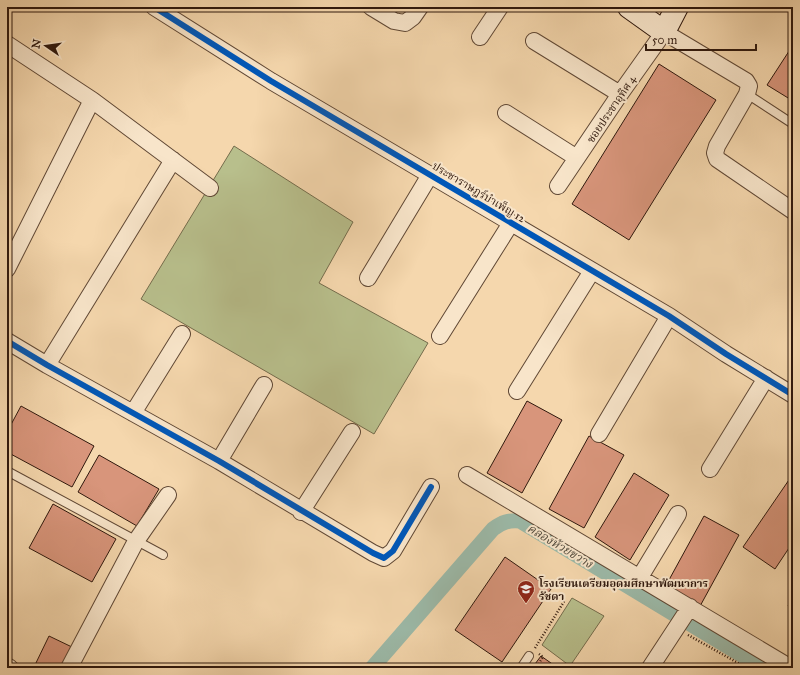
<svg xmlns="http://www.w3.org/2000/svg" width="800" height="675" font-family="'IM FELL Great Primer','Noto Serif Thai',serif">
<rect width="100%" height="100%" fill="#f5d7ad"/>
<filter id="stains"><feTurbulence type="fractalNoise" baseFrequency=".005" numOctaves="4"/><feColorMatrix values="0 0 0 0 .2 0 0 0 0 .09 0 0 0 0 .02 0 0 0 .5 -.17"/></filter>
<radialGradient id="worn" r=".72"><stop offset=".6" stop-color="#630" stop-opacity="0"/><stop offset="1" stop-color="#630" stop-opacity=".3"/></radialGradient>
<path fill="#b8bf8c" stroke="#746c4c" d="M234 146 353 222 319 283 428 343 374 434 141 299Z
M572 598 604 616 570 666 542 645Z"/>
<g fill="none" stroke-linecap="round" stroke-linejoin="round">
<path stroke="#9cbaa9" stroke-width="15" d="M372 668 493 529C502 522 509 520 520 521L763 668"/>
</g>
<path fill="#d8957b" stroke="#2f180d" d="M793 45V101L767 85Z
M659 64 716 100 629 240 572 204Z
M527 401 562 420 522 493 487 473Z
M21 406 94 446 72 487 7 452V432Z
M589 436 624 455 584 528 549 509Z
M99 455 159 489 137 526 78 492Z
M634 473 669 495 630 560 595 537Z
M793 474V542L775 569 743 547Z
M53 504 116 539 92 582 29 548Z
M704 516 739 535 699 608 664 589Z
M505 557 551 589 502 662 455 630Z
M793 598V609L788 606Z
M49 636 74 648 64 668 34 667Z
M541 656 558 668H532Z"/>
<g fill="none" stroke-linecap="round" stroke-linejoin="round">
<defs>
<path id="service" d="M747 94 793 124
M7 471 163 555
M521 668 529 656"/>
<path id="minor" d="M154 7 271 81 669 316 726 354 793 395
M371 7 394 21 405 23 413 17 420 7
M480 37 500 7
M534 41 620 94
M7 44 92 100 210 188
M506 113 577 158
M558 186 620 94 664 32 746 81 749 86 747 94 717 146 715 153 717 159 793 211
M7 269 92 100
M368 278 430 175
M440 336 511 223
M7 341 47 365 219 461 373 553 384 558 393 551 431 487
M47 365 173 160
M517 391 592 271
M133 413 182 334
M599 434 669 316
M219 461 264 385
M710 469 766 378
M467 475 791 668
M301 512 352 432
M640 577 678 514
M7 666 10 668
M69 668 136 541 168 495
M650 668 690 607"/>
<path id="secondary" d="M629 7 664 32 677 7"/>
</defs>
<use href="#service" stroke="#604835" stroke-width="10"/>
<use href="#minor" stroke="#604835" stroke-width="18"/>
<use href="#secondary" stroke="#2f180d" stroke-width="24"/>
<path stroke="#2f180d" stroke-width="2.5" stroke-dasharray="1 2" stroke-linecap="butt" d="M688 635 747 668
M535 648 565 600
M539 654 543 657 539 663"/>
<use href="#service" stroke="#f8e5ca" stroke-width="8"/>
<use href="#minor" stroke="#f8e5ca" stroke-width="16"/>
<use href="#secondary" stroke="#f8e5ca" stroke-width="22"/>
<defs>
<path id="cycleway" d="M154 7 271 81 669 316 726 354 793 395
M7 341 47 365 219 461 373 553 384 558 393 551 431 487"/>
</defs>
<use href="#cycleway" stroke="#f8e5ca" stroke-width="8"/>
<use href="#cycleway" stroke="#0057b8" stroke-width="6"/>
</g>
<defs>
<symbol id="school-pin" viewBox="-11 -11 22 30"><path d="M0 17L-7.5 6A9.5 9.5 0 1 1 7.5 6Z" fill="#8f2418" stroke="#f8e5ca"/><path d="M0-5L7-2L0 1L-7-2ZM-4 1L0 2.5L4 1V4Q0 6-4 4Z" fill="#fff"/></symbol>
</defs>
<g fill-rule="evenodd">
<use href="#school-pin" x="516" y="579" width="20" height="27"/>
</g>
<g text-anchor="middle" stroke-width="4" stroke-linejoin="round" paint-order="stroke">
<g font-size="11" fill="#2f180d" stroke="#f8e5ca">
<text transform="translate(611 109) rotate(-56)" y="4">ซอยประชาอุทิศ 4</text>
<text transform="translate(479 192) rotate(31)" y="4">ประชาราษฎร์บำเพ็ญ 12</text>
</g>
<g font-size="11" font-weight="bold" fill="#2f180d" stroke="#f8e5ca" text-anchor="start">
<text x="539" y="587">โรงเรียนเตรียมอุดมศึกษาพัฒนาการ<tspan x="539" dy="13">รัชดา</tspan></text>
</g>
<g font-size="12" font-style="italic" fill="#50493c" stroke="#f8e5ca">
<text transform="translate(560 546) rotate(31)" y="4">คลองห้วยขวาง</text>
</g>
</g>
<rect width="800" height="675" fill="none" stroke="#f5d7ad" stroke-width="24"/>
<rect x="8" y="8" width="784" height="659" fill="none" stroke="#2f180d" stroke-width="2"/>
<rect x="12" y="12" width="776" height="651" fill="none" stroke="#2f180d"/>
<g transform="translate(46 46) rotate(283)" stroke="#f8e5ca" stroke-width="3" paint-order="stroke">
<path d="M0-3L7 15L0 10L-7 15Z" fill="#2f180d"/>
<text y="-6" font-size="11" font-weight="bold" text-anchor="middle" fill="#2f180d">N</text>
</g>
<path d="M646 44v6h110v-6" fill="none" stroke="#2f180d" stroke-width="2"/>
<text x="652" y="44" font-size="12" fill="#2f180d" stroke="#f8e5ca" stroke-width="3" paint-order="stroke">50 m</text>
<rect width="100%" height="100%" filter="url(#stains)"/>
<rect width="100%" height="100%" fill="url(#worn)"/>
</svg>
